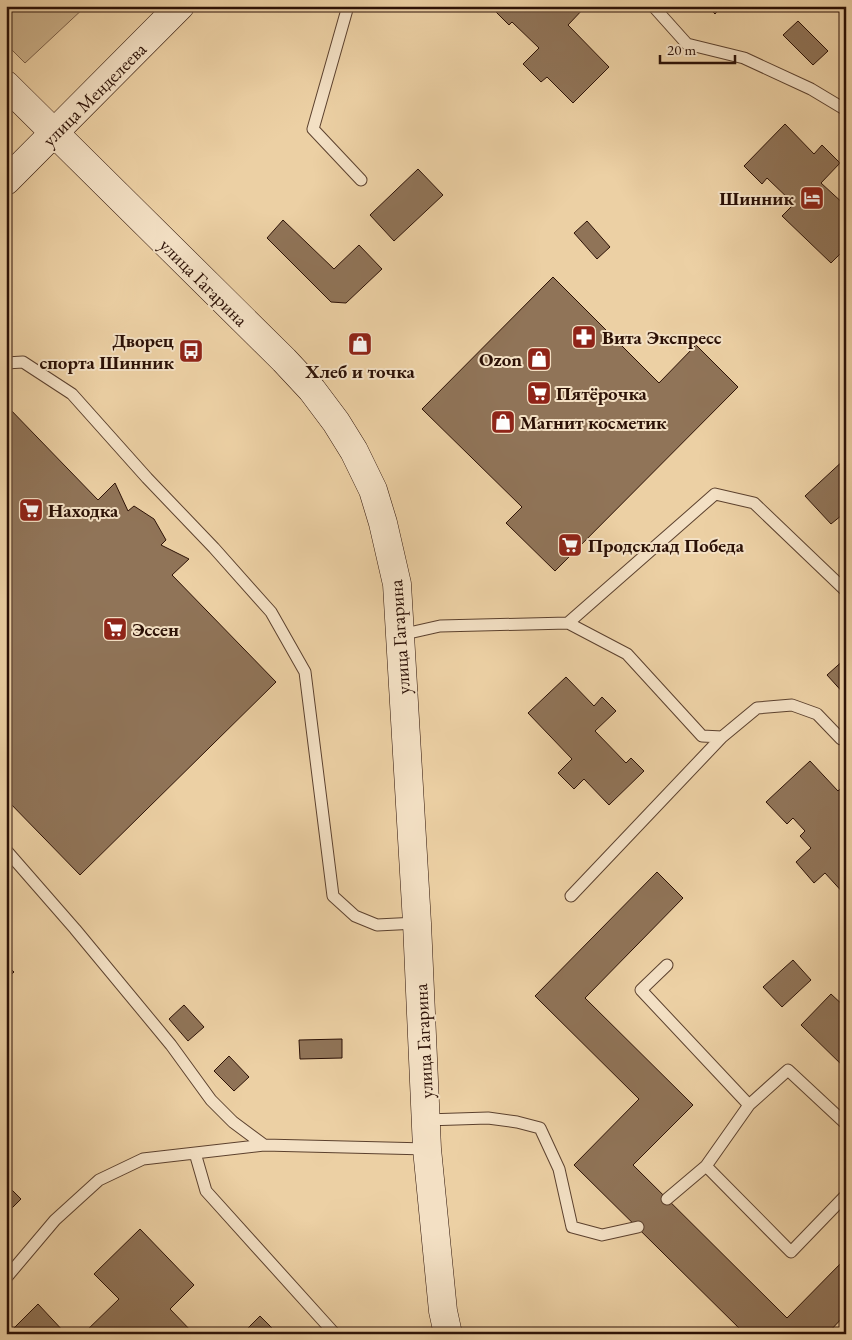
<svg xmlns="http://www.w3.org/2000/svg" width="852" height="1340" font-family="'EB Garamond',serif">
<rect width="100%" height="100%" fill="#ecd0a4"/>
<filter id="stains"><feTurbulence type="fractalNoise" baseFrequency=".004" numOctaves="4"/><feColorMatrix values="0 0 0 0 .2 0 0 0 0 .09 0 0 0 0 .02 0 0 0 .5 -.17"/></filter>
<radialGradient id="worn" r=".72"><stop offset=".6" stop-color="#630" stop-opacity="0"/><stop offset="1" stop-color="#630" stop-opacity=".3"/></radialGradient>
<path fill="#cbb089" stroke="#7c6048" d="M6 6H86L25 63 6 44Z"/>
<path fill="#907458" stroke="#2c1106" d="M490 6H586L568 25 609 67 573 103 547 77 541 82 523 64 539 48 512 22 509 25Z
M707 6H722L715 14Z
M798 21 828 51 813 65 783 35Z
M785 124 814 154 822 145 840 163 821 183 846 206V248L831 263 782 216 794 204 767 178 762 184 744 166Z
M418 169 443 195 394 241 370 215Z
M283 220 334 269 359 245 382 269 346 303 331 302 267 238Z
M587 221 610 247 597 259 574 233Z
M553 277 659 383 696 345 738 387 555 571 506 523 522 507 422 409Z
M6 405 98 500 115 483 128 511 134 506 154 519 166 540 161 545 189 559 172 575 276 682 80 875 6 799Z
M846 458V519L842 515 831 524 805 496Z
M846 658V696L827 675Z
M566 677 594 706 602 697 616 711 595 731 626 763 631 758 644 771 609 805 584 779 574 789 558 773 572 759 528 713Z
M810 761 838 791 844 785 846 786V822L844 824 846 827V896L825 873 814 883 796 862 811 848 800 836 805 831 793 818 787 824 766 802Z
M657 872 683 898 585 998 693 1105 633 1165 787 1318 846 1258V1314L827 1334H745L574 1165 639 1099 535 996Z
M793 960 811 980 782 1007 763 987Z
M6 964 14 972 6 980Z
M831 994 846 1008V1069L801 1025Z
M184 1005 204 1027 188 1041 169 1019Z
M342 1039V1058L300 1059 299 1040Z
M229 1056 249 1077 234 1091 214 1071Z
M6 1184 21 1199 6 1214Z
M140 1229 194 1285 170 1309 194 1334H83L119 1299 94 1274Z
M38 1304 66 1334H8Z
M260 1316 278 1334H242Z"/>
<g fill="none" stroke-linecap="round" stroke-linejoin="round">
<defs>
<path id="lane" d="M348 6 313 129 361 180
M653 6 687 44 744 58 811 89 846 110
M6 363 23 362 72 394 147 478 214 548 271 612 305 672 333 896 355 916 377 925 417 923
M568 623 715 494 754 503 846 591
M400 635 440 626 568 623 627 654 702 736 722 737 571 896
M722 737 757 708 792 705 817 714 841 739 846 734
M6 850 75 929 171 1045 211 1100 233 1122 264 1145
M749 1105 788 1070 846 1124
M426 1120 488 1118 517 1122 540 1128 559 1169 572 1227 602 1235 638 1227
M195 1153 206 1191 335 1334
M706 1166 791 1252 846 1195
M667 1199 706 1166 749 1105 641 990 667 965
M6 1278 55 1220 99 1180 143 1159 264 1145 427 1149"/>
<path id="secondary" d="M6 85 284 360 312 390 336 422 354 451 373 490 383 523 397 584 417 923 427 1149 443 1311 448 1334
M6 181 180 6"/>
</defs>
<use href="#lane" stroke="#5c412e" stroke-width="13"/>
<use href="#secondary" stroke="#2c1106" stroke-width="29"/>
<use href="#lane" stroke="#f3e0c4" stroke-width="11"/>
<use href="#secondary" stroke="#f3e0c4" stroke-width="28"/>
</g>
<defs>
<symbol id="hotel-square" viewBox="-11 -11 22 22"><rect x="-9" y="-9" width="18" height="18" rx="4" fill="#8f2418" stroke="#f3e0c4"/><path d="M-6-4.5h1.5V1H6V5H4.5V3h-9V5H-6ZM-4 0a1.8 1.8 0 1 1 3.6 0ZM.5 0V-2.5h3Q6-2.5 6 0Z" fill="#fff"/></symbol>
<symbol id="pharmacy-square" viewBox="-11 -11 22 22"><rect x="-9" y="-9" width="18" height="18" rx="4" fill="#8f2418" stroke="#f3e0c4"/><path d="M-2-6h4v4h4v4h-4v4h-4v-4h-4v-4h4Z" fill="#fff"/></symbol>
<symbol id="shop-square" viewBox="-11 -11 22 22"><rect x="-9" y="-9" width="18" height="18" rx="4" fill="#8f2418" stroke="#f3e0c4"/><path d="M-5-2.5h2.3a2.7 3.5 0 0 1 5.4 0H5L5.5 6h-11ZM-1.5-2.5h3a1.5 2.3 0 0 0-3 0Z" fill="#fff"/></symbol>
<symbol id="bus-square" viewBox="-11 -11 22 22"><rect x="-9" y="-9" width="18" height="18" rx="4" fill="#8f2418" stroke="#f3e0c4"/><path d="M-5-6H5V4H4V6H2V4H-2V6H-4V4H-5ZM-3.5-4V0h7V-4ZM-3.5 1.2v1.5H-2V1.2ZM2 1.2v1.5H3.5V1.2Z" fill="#fff"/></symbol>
<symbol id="supermarket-square" viewBox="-11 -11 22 22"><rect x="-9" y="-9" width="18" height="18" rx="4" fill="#8f2418" stroke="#f3e0c4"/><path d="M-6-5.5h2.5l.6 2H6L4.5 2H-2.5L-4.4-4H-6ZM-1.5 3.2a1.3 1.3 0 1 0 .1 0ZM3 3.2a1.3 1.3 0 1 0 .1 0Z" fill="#fff"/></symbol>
</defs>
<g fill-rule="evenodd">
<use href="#hotel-square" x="798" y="184" width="28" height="28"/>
<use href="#pharmacy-square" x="570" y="323" width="28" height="28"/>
<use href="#shop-square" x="346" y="330" width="28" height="28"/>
<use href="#bus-square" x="177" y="337" width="28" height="28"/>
<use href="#shop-square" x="525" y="345" width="28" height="28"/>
<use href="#supermarket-square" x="525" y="379" width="28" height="28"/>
<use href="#shop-square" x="489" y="408" width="28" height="28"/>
<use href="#supermarket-square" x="17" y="496" width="28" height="28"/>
<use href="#supermarket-square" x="556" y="531" width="28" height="28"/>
<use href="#supermarket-square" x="101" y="615" width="28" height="28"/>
</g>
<g text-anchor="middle" stroke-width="4" stroke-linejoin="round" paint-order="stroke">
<g font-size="19" fill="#2c1106" stroke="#f3e0c4">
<text transform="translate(94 94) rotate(-45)" y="7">улица Менделеева</text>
<text transform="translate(204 282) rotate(45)" y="7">улица Гагарина</text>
<text transform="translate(399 637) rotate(-94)" y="7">улица Гагарина</text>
<text transform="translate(423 1041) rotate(-93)" y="7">улица Гагарина</text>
</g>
<g font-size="19" font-weight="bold" fill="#2c1106" stroke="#f3e0c4" text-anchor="start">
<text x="794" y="205" text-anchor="end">Шинник</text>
<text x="602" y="344">Вита Экспресс</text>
<text x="174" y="347" text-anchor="end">Дворец<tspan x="174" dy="22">спорта Шинник</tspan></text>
<text x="522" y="366" text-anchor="end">Ozon</text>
<text x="360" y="378" text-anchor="middle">Хлеб и точка</text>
<text x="556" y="400">Пятёрочка</text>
<text x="520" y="429">Магнит косметик</text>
<text x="48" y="517">Находка</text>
<text x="588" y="552">Продсклад Победа</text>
<text x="132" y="636">Эссен</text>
</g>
</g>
<rect width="852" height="1340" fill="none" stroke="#ecd0a4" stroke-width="25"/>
<rect x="8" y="8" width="837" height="1325" fill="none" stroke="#2c1106" stroke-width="2.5"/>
<rect x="12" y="12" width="827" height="1315" fill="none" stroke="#2c1106"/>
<path d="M660 55v8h75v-8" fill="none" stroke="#2c1106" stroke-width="2.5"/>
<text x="667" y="55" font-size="15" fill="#2c1106" stroke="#f3e0c4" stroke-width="4" paint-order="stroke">20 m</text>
<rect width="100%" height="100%" filter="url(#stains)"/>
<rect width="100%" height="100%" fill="url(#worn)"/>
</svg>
